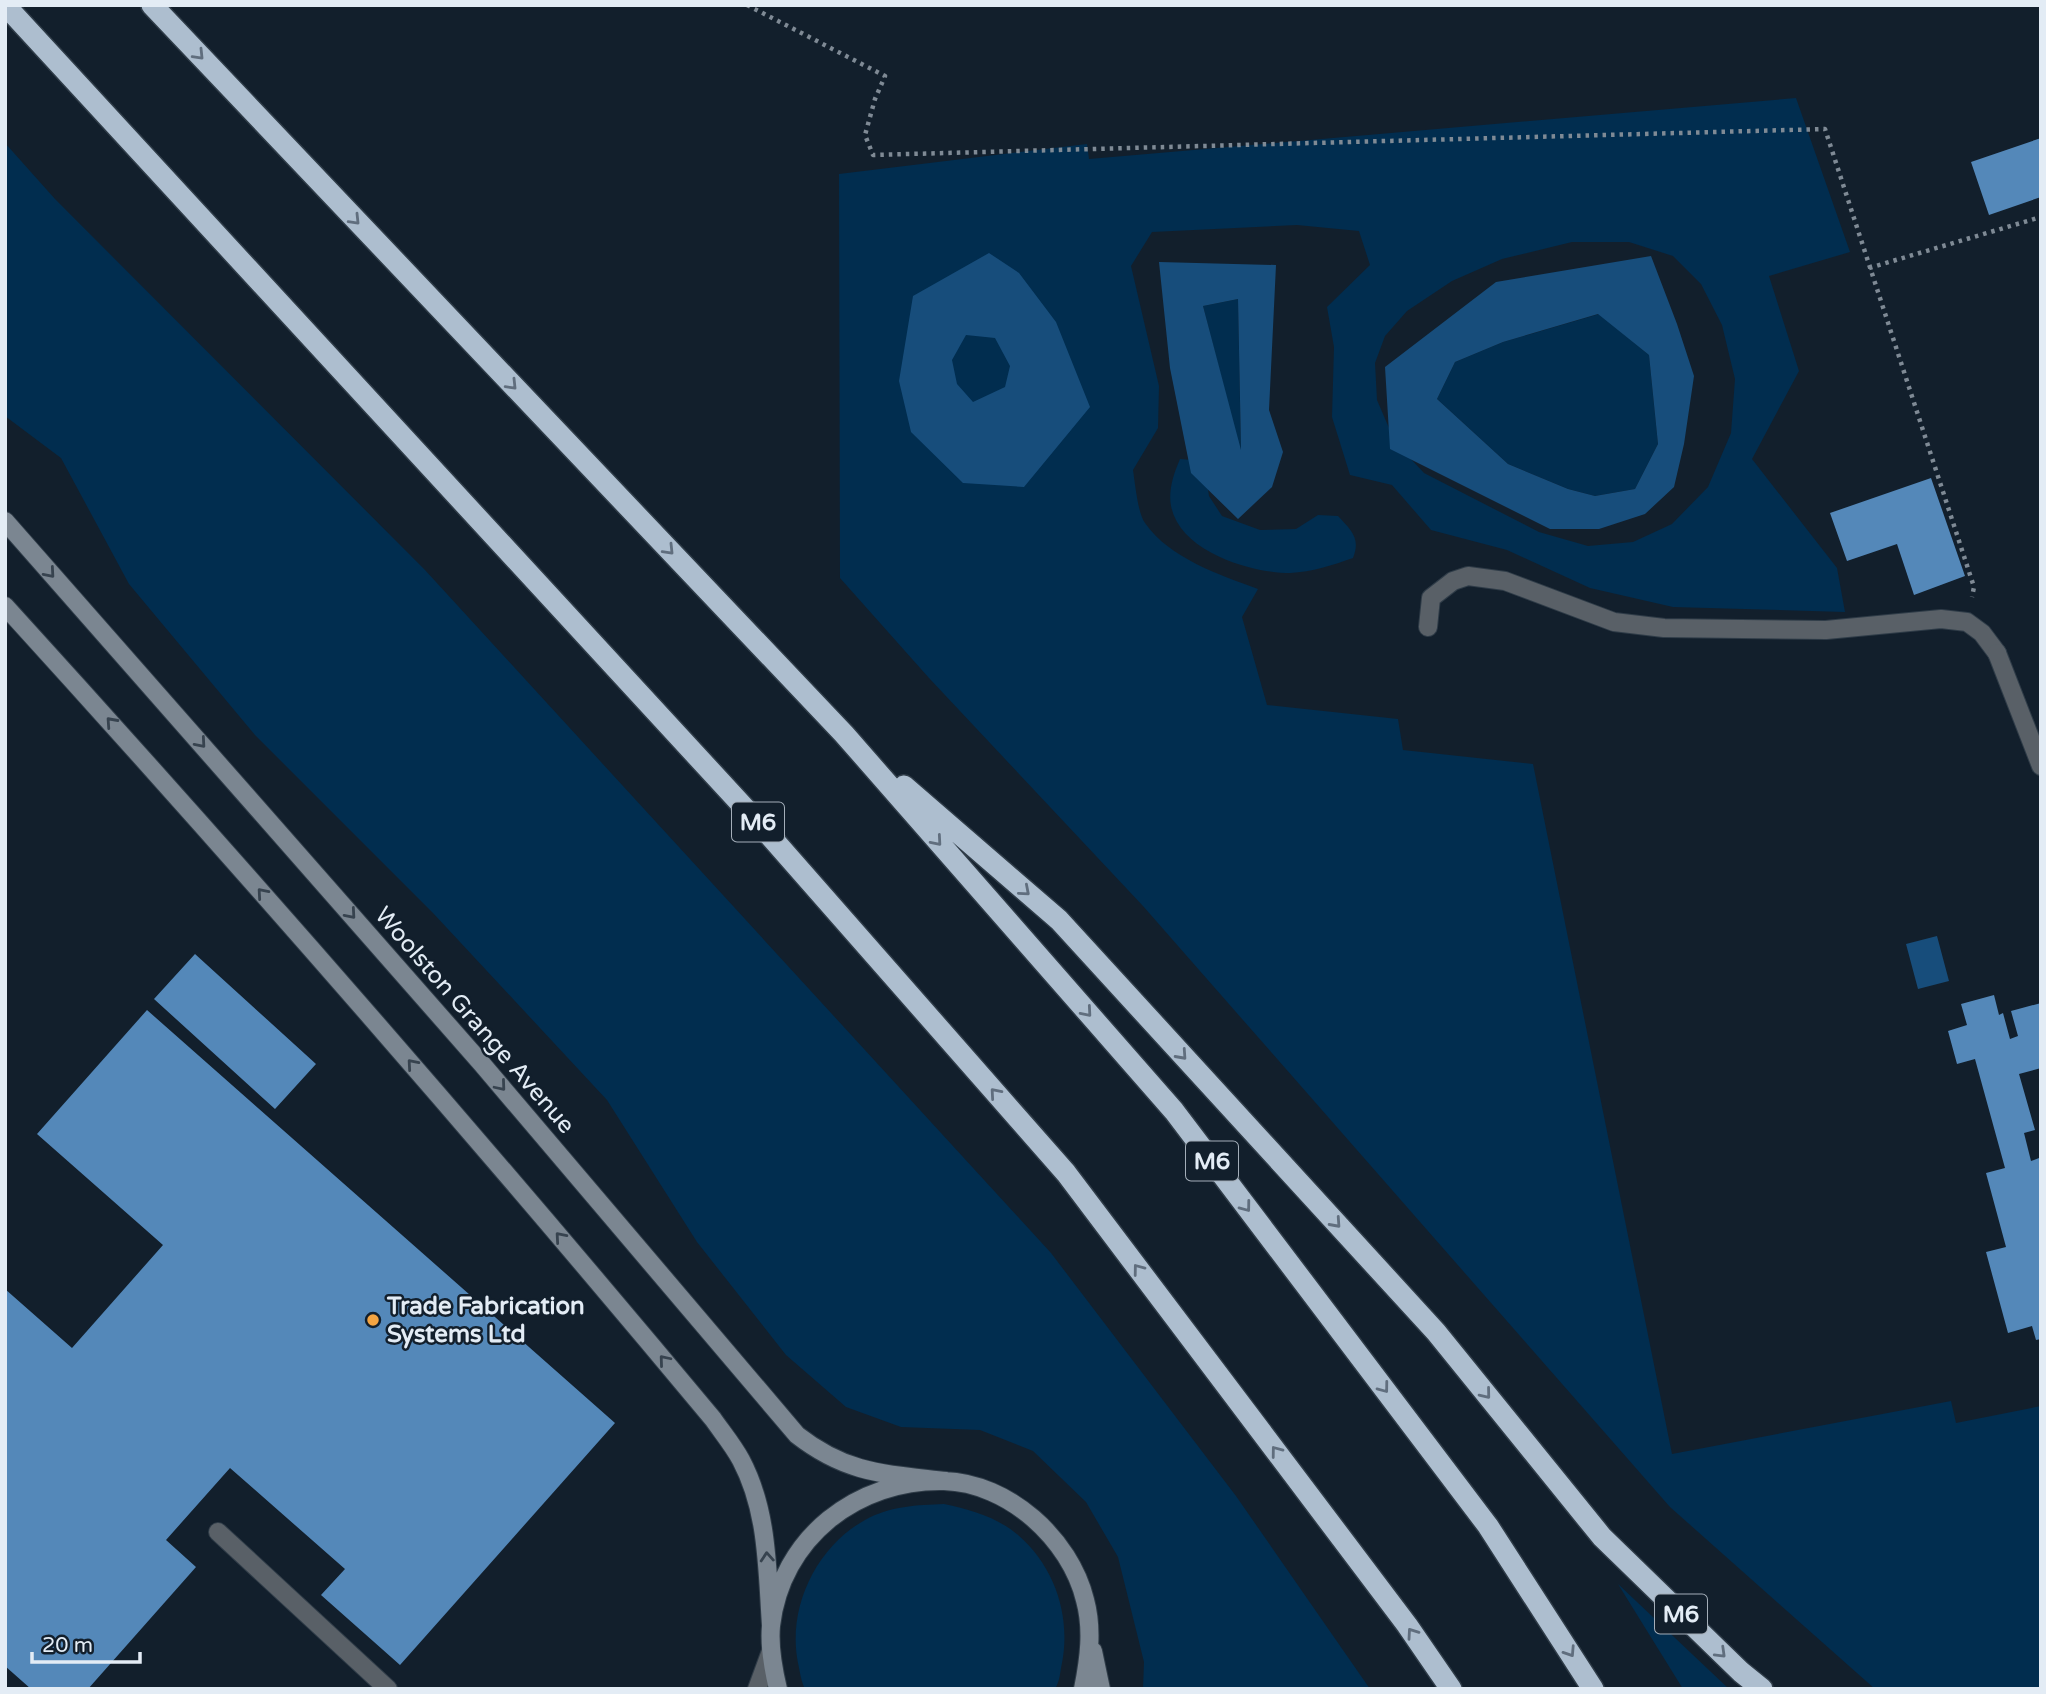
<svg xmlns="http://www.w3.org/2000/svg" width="2046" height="1694" font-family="'Varela Round',sans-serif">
<rect width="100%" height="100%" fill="#121f2c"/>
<path fill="#012d4f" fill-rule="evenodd" d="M1796 98 1850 252 1769 276 1799 371 1752 459 1837 568 1845 612 1673 607 1590 588 1507 550 1431 530 1392 485 1350 475 1332 417 1334 347 1327 307 1370 265 1359 231 1297 225 1152 232 1131 266 1159 386 1158 428 1133 470C1135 483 1138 514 1145 523 1169 558 1220 575 1258 589L1242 617 1267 705 1398 719 1403 750 1533 764 1672 1454 1951 1401 1956 1423 2041 1406V1689H1875L1670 1507 1143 906 929 678 840 578 839 174 1087 144 1089 159ZM1572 242H1629L1673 256 1701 284 1722 325 1735 379 1731 433 1708 487 1672 524 1633 542 1588 546 1539 532 1424 473 1395 442 1377 400 1375 363 1385 336 1407 311 1452 281 1502 259Z
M5 143 55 199 425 570 1051 1253 1236 1496 1370 1689H1143L1144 1662 1118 1557 1086 1502 1033 1451 980 1430 901 1427 846 1407 786 1355 697 1242 607 1100 433 913 255 735 129 584 61 458 5 416Z
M1238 299 1241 454 1203 306Z
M1599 314 1649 355 1658 444 1635 489 1595 496 1568 489 1508 464 1437 399 1455 362 1503 342Z
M1180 459 1204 461 1209 496 1222 516 1260 530 1296 529 1318 515 1338 516C1351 530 1361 538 1353 558 1333 565 1312 572 1290 573 1251 573 1180 552 1171 506 1168 490 1174 473 1180 459Z
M944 1504C971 1510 997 1517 1018 1535 1055 1567 1071 1616 1062 1663 1060 1672 1060 1681 1055 1689H805C801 1681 800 1672 798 1663 787 1608 816 1547 865 1520 890 1506 917 1505 944 1504Z
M1618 1584 1729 1689H1683Z"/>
<path fill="#174d7b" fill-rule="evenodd" d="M989 253 1019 273 1056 322 1090 407 1024 487 963 483 911 432 899 381 913 296ZM966 335 995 338 1010 366 1005 387 973 402 957 384 952 360Z
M1651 256 1677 324 1694 376 1684 444 1674 487 1645 514 1599 529H1550L1390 449 1385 367 1496 282ZM1598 314 1649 355 1658 444 1635 489 1595 496 1568 489 1508 464 1437 399 1455 362 1503 342Z
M1159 262 1276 265 1269 410 1283 452 1272 487 1238 519 1191 473 1170 368ZM1238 299 1241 449V450L1203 306Z
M1937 936 1949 981 1918 989 1906 944Z"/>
<path fill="#5488b9" d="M2041 138V197L1989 215 1971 162Z
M1931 478 1965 576 1914 595 1897 544 1847 561 1830 513Z
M195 954 316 1064 275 1109 154 999Z
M1994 995 1999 1015 2003 1013 2010 1039 2018 1036 2011 1011 2041 1003V1068L2019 1074 2035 1130 2024 1133 2031 1161 2039 1158 2041 1163V1339L2036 1340 2032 1326 2008 1333 1986 1252 2006 1247 1986 1173 2005 1168 1975 1059 1957 1064 1948 1031 1967 1025 1961 1004Z
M147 1010 615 1423 400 1665 321 1595 345 1569 230 1468 166 1540 196 1567 88 1689H31L5 1666V1289L72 1348 163 1245 37 1134Z"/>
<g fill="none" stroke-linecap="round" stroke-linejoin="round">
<defs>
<path id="service" d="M1428 627 1431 598 1453 581 1468 576 1505 581 1614 622 1664 628 1826 630 1941 619 1967 622 1982 633 1997 653
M218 1532 388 1689"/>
<path id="minor" d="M1997 653 2041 766
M757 1689 771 1651"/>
<path id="secondary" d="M5 521 482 1064 797 1435C847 1474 885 1474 946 1481
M5 606C247 872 483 1143 713 1419 722 1432 733 1445 741 1460 768 1511 767 1568 771 1625
M1093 1651 1101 1689
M778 1689C773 1668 769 1647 771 1626 781 1538 857 1479 944 1481 1009 1483 1070 1539 1085 1600 1093 1629 1089 1659 1083 1689"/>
<path id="motorway" d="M5 5 764 829 1066 1173 1407 1625 1451 1689
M152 5 844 734 1174 1111 1488 1526 1593 1689
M904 786 1059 920 1436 1332 1602 1537 1741 1672 1762 1689"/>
</defs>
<use href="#service" stroke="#2f3c48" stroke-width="20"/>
<use href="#minor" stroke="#2f3c48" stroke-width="20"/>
<use href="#secondary" stroke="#2f3c48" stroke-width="20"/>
<use href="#motorway" stroke="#2f3c48" stroke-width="24"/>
<path stroke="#7f8a95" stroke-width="4.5" stroke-dasharray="3.5 5" stroke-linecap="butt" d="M747 5 885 76 875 99 865 135 873 155 1825 129 1974 587 1972 597
M1869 268 2041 217"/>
<use href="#service" stroke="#596067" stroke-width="18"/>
<use href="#minor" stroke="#596067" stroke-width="18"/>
<use href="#secondary" stroke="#7b8691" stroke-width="18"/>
<use href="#motorway" stroke="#adbecf" stroke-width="21"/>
</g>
<defs><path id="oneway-chevron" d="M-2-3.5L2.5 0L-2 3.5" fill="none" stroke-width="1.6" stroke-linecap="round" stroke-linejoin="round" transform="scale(1.75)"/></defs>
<g stroke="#606e7e">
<use href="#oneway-chevron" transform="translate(199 55) rotate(46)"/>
<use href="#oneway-chevron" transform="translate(355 220) rotate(46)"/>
<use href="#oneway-chevron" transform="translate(512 385) rotate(46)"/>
<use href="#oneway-chevron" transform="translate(669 550) rotate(46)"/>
<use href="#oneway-chevron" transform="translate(937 841) rotate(49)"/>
<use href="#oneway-chevron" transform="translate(1025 891) rotate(41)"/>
<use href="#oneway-chevron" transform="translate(1087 1012) rotate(49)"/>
<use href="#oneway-chevron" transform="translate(1182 1055) rotate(48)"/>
<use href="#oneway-chevron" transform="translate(995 1093) rotate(-131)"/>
<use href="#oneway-chevron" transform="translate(1246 1207) rotate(53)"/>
<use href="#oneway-chevron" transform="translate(1336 1223) rotate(48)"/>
<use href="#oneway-chevron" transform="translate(1138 1269) rotate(-127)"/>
<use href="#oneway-chevron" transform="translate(1384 1388) rotate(53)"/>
<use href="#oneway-chevron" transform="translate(1486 1394) rotate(51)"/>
<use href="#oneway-chevron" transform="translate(1276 1451) rotate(-127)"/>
<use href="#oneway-chevron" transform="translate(1412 1633) rotate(-125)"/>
<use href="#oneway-chevron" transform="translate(1570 1652) rotate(57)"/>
<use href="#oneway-chevron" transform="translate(1721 1653) rotate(44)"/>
</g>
<g stroke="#37434f">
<use href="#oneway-chevron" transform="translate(50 573) rotate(49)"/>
<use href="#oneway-chevron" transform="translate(111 722) rotate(-132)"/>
<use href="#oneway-chevron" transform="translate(201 743) rotate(49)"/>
<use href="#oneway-chevron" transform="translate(262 893) rotate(-131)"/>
<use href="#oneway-chevron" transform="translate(351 914) rotate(49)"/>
<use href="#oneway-chevron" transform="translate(412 1064) rotate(-131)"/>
<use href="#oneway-chevron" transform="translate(501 1086) rotate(50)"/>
<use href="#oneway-chevron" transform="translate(560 1237) rotate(-131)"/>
<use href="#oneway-chevron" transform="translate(664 1360) rotate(-130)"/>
<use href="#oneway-chevron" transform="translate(767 1557) rotate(-94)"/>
</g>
<circle fill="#f3a442" stroke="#121f2c" stroke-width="2.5" cx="373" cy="1320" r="7"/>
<g text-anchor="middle" stroke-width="5" stroke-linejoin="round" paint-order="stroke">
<g fill="#121f2c" stroke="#a4aeb9" stroke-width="2">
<rect x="732" y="802.5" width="52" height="39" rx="5"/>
<rect x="1186" y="1141.5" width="52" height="39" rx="5"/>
<rect x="1655" y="1594.5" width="52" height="39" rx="5"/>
</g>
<g font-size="23" font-weight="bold" fill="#e3ecf5">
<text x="758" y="830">M6</text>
<text x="1212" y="1169">M6</text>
<text x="1681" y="1622">M6</text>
</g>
<g font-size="24" fill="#e3ecf5" stroke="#121f2c">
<text transform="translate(475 1020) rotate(49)" y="8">Woolston Grange Avenue</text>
</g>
<g font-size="24" font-weight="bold" fill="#e3ecf5" stroke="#121f2c" text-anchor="start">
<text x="387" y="1314">Trade Fabrication<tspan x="387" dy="28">Systems Ltd</tspan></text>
</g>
</g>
<rect width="2046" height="1694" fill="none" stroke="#e3ecf5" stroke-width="14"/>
<path d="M32 1652v10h108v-10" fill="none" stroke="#e3ecf5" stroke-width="3.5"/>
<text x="42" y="1652" font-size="21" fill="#e3ecf5" stroke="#121f2c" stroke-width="5" paint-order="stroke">20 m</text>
</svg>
